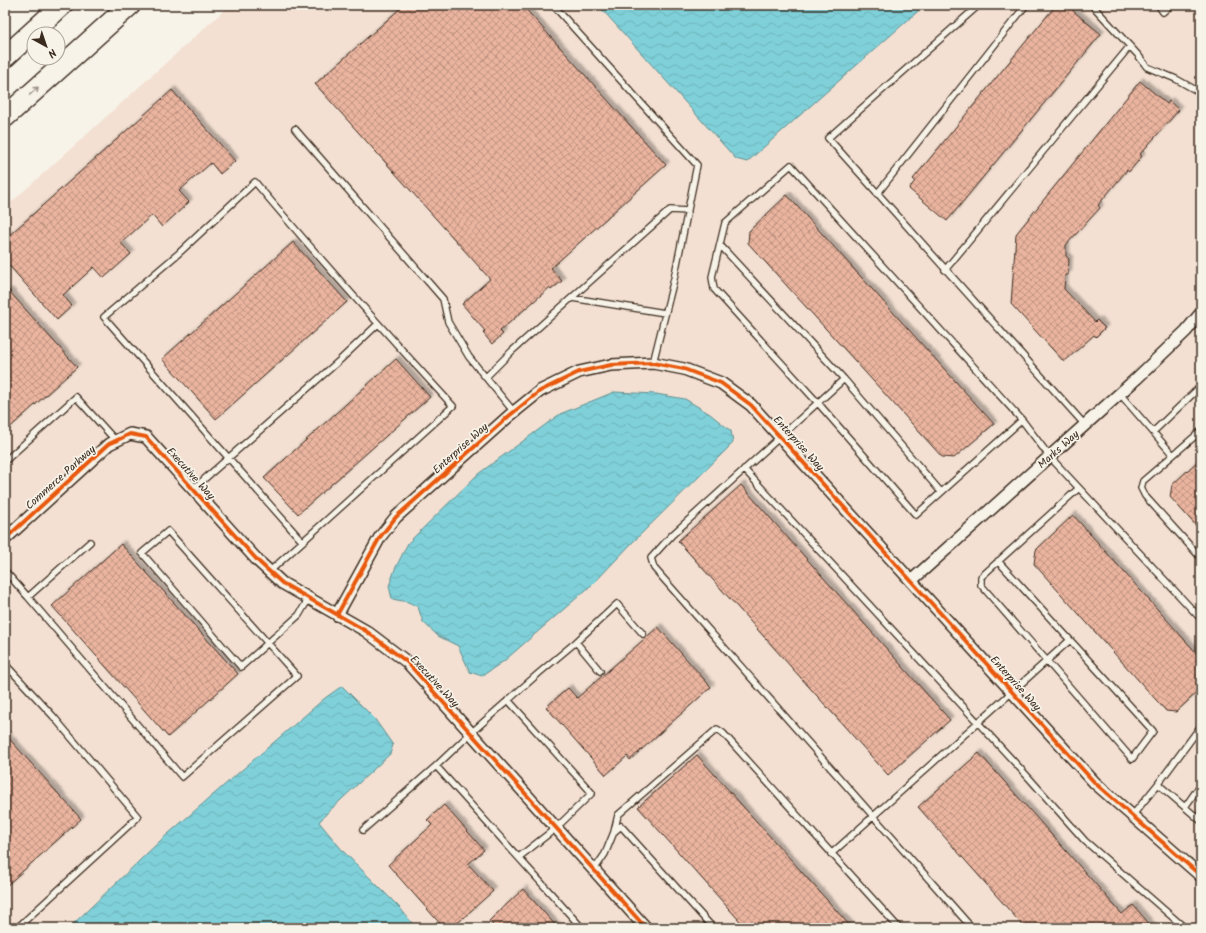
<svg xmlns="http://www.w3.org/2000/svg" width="1206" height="933" font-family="Kalam,sans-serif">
<defs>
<pattern id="water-waves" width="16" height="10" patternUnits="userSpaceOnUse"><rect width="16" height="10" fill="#7fd0d9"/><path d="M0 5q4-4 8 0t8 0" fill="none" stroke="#6fb3ba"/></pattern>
<pattern id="building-cross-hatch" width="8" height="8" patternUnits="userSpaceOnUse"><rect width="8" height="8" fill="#eab49f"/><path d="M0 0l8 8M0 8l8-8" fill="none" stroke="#bf9381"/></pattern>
<filter id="shadow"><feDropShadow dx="3.5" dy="-3.5" stdDeviation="1" flood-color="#0004"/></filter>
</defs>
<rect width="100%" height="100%" fill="#f7f3e8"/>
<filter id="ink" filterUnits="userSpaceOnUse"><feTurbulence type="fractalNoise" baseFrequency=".025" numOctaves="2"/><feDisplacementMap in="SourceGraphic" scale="8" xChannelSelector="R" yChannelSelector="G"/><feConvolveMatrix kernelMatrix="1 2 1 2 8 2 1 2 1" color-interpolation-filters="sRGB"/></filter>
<g filter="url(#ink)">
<path fill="#f3e0d2" d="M230 5H1201V928H5V208Z"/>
<path fill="url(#water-waves)" stroke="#648e8e" d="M598 5H925L747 162 736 159Z
M614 392 656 394 685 399 710 414 731 431 733 443 632 543 594 583 504 661 482 676 470 672 458 646 438 636 423 622 418 607 408 602 392 599 389 586 395 569 408 543 478 474 560 414Z
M342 686 374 718 393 745 390 754 327 813 319 822 343 851 400 908 416 928H69L161 840 325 698Z"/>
<path fill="url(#building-cross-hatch)" stroke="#3b2a1e" filter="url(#shadow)" d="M404 5H522L666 165 551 268 562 281 551 290 549 288 500 331 503 334 492 344 483 333 485 331 462 304 490 279 315 84Z
M1056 5H1066L1101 34 947 221 909 189 915 181 913 179Z
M1140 81 1167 104 1169 101 1179 110 1140 154 1142 156 1129 172 1127 170 1098 205 1100 208 1066 245V256L1069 259 1068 275H1065L1064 289 1095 322 1097 320 1105 328 1096 337 1094 335 1064 362 1011 304 1016 234Z
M172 90 235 161 220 174 211 163 179 191 189 202 162 227 152 215 121 243 131 254 104 278 94 267 63 295 72 306 57 320 5 261V239Z
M787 195 994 424 954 458 942 457 748 243 749 231Z
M293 242 347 302 216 419 162 359Z
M9 291 77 367 5 432V294Z
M396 359 430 397 298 514 264 478Z
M1201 458V525L1198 528 1170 497 1172 485Z
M741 485 950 720 888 775 678 541Z
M1073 515 1201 658V689L1176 712 1166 711 1034 564 1036 550Z
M121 544 238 674 168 737 52 606Z
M658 627 711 687 630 760 627 756 606 775 546 707 568 688 577 698Z
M5 734 81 819 5 887Z
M979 753 1122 914 1133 905 1153 928H1025L918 807Z
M697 755 852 928H746L638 807Z
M444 805 484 850 468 864 493 891 452 928H444L388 865 432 825 427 820Z
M523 889 558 928H495L489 921Z"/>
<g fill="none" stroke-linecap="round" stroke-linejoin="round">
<defs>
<path id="lane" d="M553 5 697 165 674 279 653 363
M979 5 828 138 1085 425
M1092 5 1138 55 1147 67 1176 79 1201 93
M1158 5 1163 12 1171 5
M295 129 443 299 448 322 469 357 514 412
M877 194 1026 5
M720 245 844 379 941 492
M945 270 1130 46
M572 298 665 313
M486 377 512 351 670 210 688 211
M844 379 672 535 651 558 654 568 972 928
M1120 394 1173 455
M1022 420 916 515 818 403 714 289 712 277 725 223 791 165 1022 420 1050 457 1201 619
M1201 431 1143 481 1141 488 1145 496 1201 558
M1153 432 1201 386
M5 461 76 397 116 441
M744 469 1029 778 1085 841 1185 928
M193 489 340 360 378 324
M998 561 1153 731 1132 759 981 585V577L1079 488
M5 571 28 597 90 542
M270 571 453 406C385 332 319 258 255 182L179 253 104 317 302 541
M28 597 182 777 297 676 168 531 142 553 241 667 299 615 309 598
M576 642 600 671
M5 664 53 716 138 817 17 928
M508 700 592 793 556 828 519 857
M436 766 582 928
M1158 784 1201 821
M1185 807 1201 784
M1132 816 1158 784 1201 726
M363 830 436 766 471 733 539 673 576 642 617 604 643 634
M614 832 618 815 717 729 723 733 899 928
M831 854 1070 640
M594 870 605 854 614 832 621 826 713 928"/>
<path id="street" d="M5 539 109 444 130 434 146 437 258 561 282 583 366 631 407 662 646 928
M911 581 1136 379 1186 331 1201 313
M337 615 380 537 396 517 509 416 540 391 579 372 611 365 653 363 684 369 721 383 751 405 1095 783 1201 876"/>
<path id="highway" d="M5 57 62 5
M5 117 130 5"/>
</defs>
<use href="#lane" stroke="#3b2a1e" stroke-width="8"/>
<use href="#street" stroke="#3b2a1e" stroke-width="14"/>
<use href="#highway" stroke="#3b2a1e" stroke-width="23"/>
<use href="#lane" stroke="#f7f3e8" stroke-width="5.5"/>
<use href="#street" stroke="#f7f3e8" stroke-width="11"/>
<use href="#highway" stroke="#f7f3e8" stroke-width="20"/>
<defs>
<path id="cycleway" d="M5 539 109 444 130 434 146 437 258 561 282 583 366 631 407 662 646 928
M337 615 380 537 396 517 509 416 540 391 579 372 611 365 653 363 684 369 721 383 751 405 1095 783 1201 876"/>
</defs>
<use href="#cycleway" stroke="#f7f3e8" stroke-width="6"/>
<use href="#cycleway" stroke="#e8590c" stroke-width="4"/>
</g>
<defs><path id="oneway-shaft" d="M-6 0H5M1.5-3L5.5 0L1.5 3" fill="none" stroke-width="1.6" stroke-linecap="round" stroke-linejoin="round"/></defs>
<use stroke="#998e83" href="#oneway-shaft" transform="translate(34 91) rotate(-42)"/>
</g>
<g text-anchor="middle" stroke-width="3.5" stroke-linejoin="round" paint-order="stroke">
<g font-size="11" fill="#3b2a1e" stroke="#f7f3e8">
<text transform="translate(799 443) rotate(48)" y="4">Enterprise Way</text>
<text transform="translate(460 448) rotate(-42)" y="4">Enterprise Way</text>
<text transform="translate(1058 449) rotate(-42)" y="4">Marks Way</text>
<text transform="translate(191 473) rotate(48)" y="4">Executive Way</text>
<text transform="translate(60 477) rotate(-42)" y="4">Commerce Parkway</text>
<text transform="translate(435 681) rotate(47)" y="4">Executive Way</text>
<text transform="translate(1016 683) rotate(48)" y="4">Enterprise Way</text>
</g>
</g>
<rect width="1206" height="933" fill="none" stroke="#f7f3e8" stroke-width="20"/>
<rect x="10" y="10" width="1186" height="913" fill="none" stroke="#3b2a1e" stroke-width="1.5" filter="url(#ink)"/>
<g transform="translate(46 46) rotate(140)"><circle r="19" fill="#f7f3e8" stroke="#aca397"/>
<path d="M0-3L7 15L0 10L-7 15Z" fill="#3b2a1e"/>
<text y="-6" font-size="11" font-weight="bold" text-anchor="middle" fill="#3b2a1e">N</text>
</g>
</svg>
